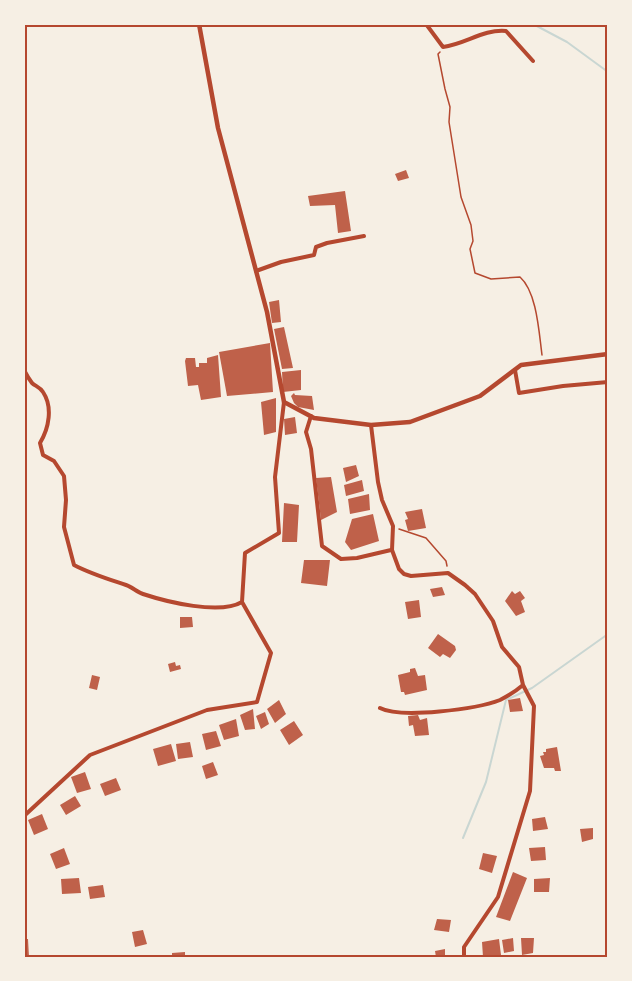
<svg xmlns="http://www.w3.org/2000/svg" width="632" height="981" font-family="'Zilla Slab',serif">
<rect width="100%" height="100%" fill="#f6efe4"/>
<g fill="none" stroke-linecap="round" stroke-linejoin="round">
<path stroke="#c9d6d2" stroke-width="2" d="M533 24 567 42 608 72
M463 838 486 782 506 700 532 688 608 634"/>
</g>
<path fill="#bf614a" d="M406 170 409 178 398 181 395 174Z
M345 191 351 231 338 233 335 205 310 206 308 196Z
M279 300 281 322 272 323 269 302Z
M284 327 293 368 282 369 274 329Z
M270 343 273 392 227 396 219 352Z
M218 355 221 397 201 400 198 385 188 386 185 361 186 358H195L196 367H199V363H207V358Z
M301 370V390L283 392 282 372Z
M294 393 295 395 312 396 314 410 298 407 294 403 291 396Z
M276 398V432L264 435 261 402Z
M295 417 297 433 285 435 284 419Z
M356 465 359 476 346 482 343 468Z
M331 477 337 512 321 520 316 478Z
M362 480 364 491 346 496 344 485Z
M369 494 370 510 350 514 348 499Z
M284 503 299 505 297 542H282Z
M422 509 426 528 408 531 405 520 408 519 405 512Z
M373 514 379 541 351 550 345 542 352 519Z
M304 560H330L327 586 301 583Z
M442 587 445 595 433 597 430 589Z
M512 591 515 594 520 591 525 598 521 601 525 612 516 616 505 601Z
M419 600 421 617 408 619 405 602Z
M180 617H192L193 627 180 628Z
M438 634 455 646 456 650 450 658 443 654 440 657 428 648Z
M175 662 176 666 180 665 181 669 170 672 168 664Z
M415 668 418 676 425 675 427 690 405 695 404 692H401L398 675 410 672V669Z
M92 675 100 677 97 690 89 688Z
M520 698 523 711 510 712 508 700Z
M279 700 286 714 275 723 267 709Z
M253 709 255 729 245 730 240 715Z
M265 712 269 724 261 729 256 716Z
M418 715 420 720 427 718 429 735 415 736 413 725 409 726 408 716Z
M236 719 239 736 224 740 219 725Z
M294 721 303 735 289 745 280 730Z
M216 731 221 746 206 750 202 734Z
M190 742 193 757 178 759 176 744Z
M171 744 176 761 158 766 153 749Z
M557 747 561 771H555L554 768H544L540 756 544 755 543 752H546V749Z
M213 762 218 775 206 779 202 766Z
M85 772 91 789 77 793 71 777Z
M116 778 121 790 105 796 100 784Z
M75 796 81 806 66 815 60 805Z
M42 814 48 829 34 835 28 820Z
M545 817 548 829 533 831 532 819Z
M593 828V839L582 842 580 829Z
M545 847 546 860 531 861 529 848Z
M64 848 70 864 56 869 50 854Z
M483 853 497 856 492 873 479 869Z
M513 872 527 878 510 921 496 917Z
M79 878 81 893 62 894 61 879Z
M550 878 549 892H534V879Z
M103 885 105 897 90 899 88 887Z
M437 919 451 920 449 932 434 930Z
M143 930 147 944 135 947 132 932Z
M513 938 514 951 504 953 502 940Z
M521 938H534L533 953 522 955Z
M24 939H28L29 957H24Z
M499 939 501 955 483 957 482 942Z
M445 949V957H436L435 951Z
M185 952V957H172V953Z"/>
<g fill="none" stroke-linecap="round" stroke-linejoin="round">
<path stroke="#b5482f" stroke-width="1.5" d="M440 52 438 54 445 89 450 107 449 122 461 197 471 225 473 241 470 249 475 273 491 279 520 277C537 292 539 333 542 355
M399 529 426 538 446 561 447 566"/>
<path stroke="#b5482f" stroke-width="4" d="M426 24 443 47C466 44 483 29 506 31L533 61
M256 271 281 262 314 255 316 247 327 243 364 236
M24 370C26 374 29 379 32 383 35 386 40 387 43 392 53 407 49 428 40 443L43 455 54 461 64 476 66 500 64 527 74 565C91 574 108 579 126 585 132 587 137 592 143 594 167 602 220 615 242 602
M515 370 519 393 563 386 608 382
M311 416 306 432 311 449 322 546 341 559 357 558 391 550
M371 425 378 482 382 500 393 526 392 550 399 569 404 574 411 576 448 573 465 585 475 594 493 621 502 647 519 667 523 685 534 706 530 791 498 897 464 947V957
M380 708C401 719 477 709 500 700 508 696 516 691 523 685
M24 816 90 755 207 710 257 702 271 653 242 602 245 553 279 533 275 477 284 402"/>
<path stroke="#b5482f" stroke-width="4.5" d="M199 24 218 128 267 312 284 402 314 418 371 425 410 422 480 396 521 365 608 354"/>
</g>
<rect width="632" height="981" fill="none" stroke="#f6efe4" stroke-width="51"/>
<rect x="26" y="26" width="580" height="930" fill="none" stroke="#b5482f" stroke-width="2"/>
</svg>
